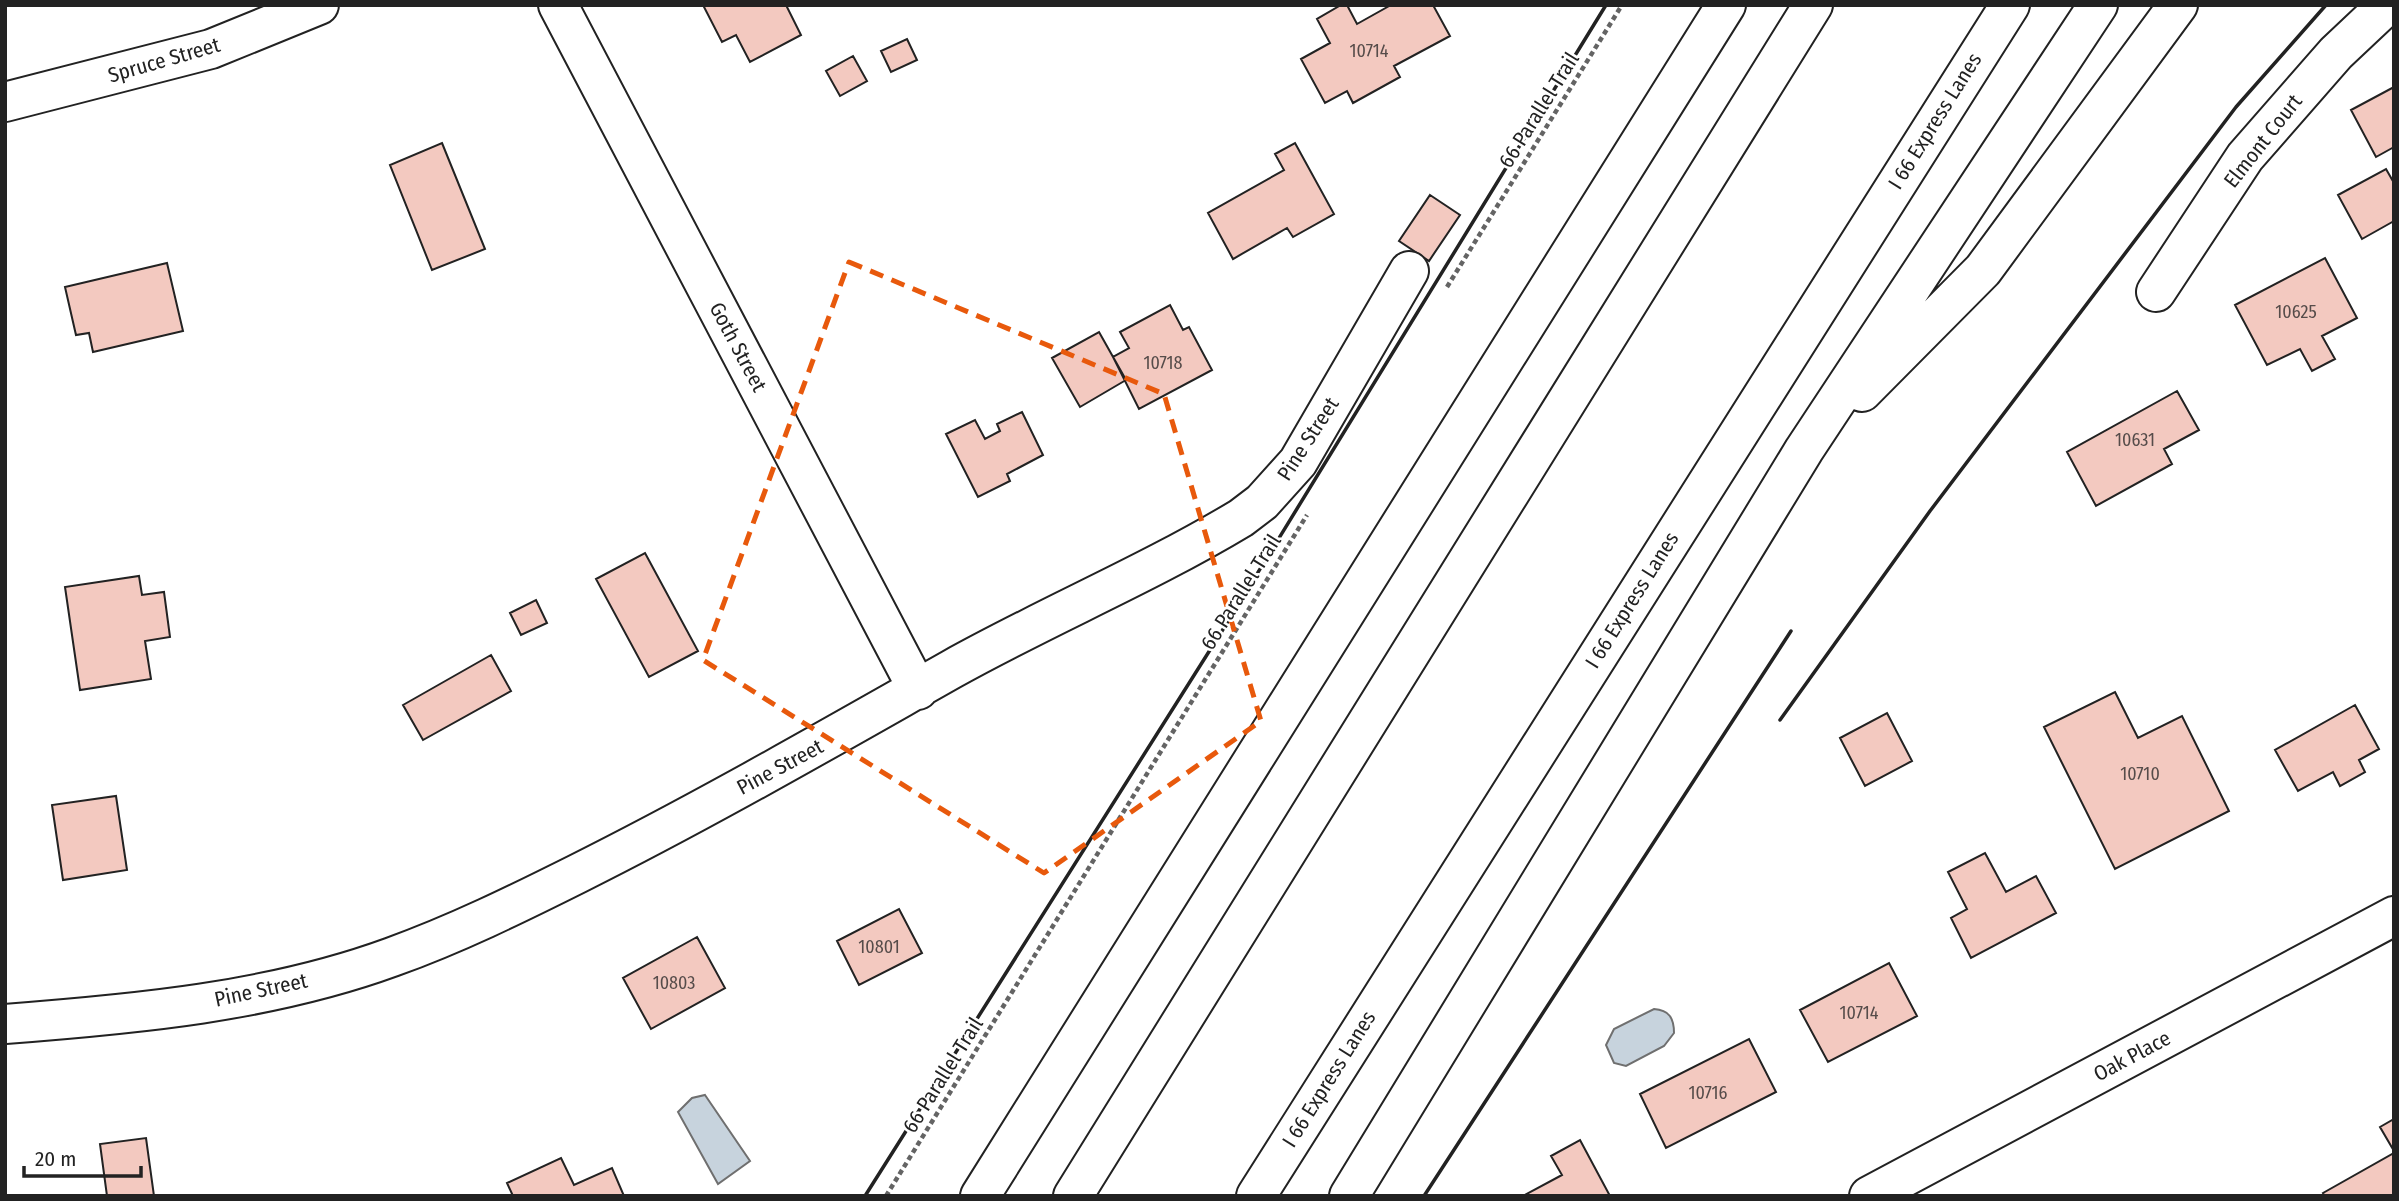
<svg xmlns="http://www.w3.org/2000/svg" width="2399" height="1201" font-family="'Fira Sans Condensed',sans-serif">
<rect width="100%" height="100%" fill="#fff"/>
<path fill="#c7d3dd" stroke="#6f6f6f" stroke-width="2" d="M1654 1009C1669 1010 1674 1018 1674 1033L1664 1046 1626 1066 1614 1063 1606 1045 1614 1029Z
M705 1095 750 1161 718 1184 678 1112 692 1098Z"/>
<path fill="#f3c9c0" stroke="#222" stroke-width="2" d="M703 5H786L801 35 750 62 736 35 722 42Z
M1341 5H1347L1357 24 1391 5H1433L1450 36 1394 66 1400 77 1353 103 1347 91 1325 103 1301 59 1330 43 1317 19Z
M907 39 917 60 891 72 881 51Z
M853 56 867 81 840 96 826 71Z
M2394 87V147L2376 157 2351 110Z
M442 143 485 249 432 270 390 165Z
M1295 143 1334 214 1293 237 1287 228 1233 259 1208 213 1284 170 1275 154Z
M2386 169 2394 183V221L2362 239 2338 195Z
M1430 195 1460 215 1429 261 1399 241Z
M2325 258 2357 318 2322 336 2335 359 2312 371 2300 349 2267 365 2235 305Z
M167 263 183 331 93 352 89 333 76 335 65 287Z
M1170 305 1183 330 1189 327 1212 370 1139 409 1113 357 1129 348 1120 332Z
M1099 332 1126 380 1080 407 1052 358Z
M2177 391 2199 430 2164 449 2172 464 2096 506 2067 452Z
M1022 412 1043 455 1007 474 1010 481 978 497 946 434 975 420 985 439 1000 431 997 424Z
M645 553 698 651 649 677 596 579Z
M139 576 142 595 164 592 170 637 145 641 151 679 80 690 65 587Z
M536 600 547 623 521 635 510 613Z
M491 655 511 691 423 740 403 705Z
M2115 692 2138 738 2182 716 2229 811 2115 869 2044 727Z
M2355 705 2379 749 2359 760 2365 772 2340 786 2333 772 2298 791 2275 750Z
M1887 713 1912 761 1865 786 1840 738Z
M116 796 127 870 63 880 52 805Z
M1985 853 2006 892 2036 876 2056 913 1971 958 1951 918 1967 909 1948 872Z
M899 909 922 953 859 985 837 941Z
M697 937 725 988 651 1029 623 978Z
M1889 963 1917 1016 1828 1062 1800 1010Z
M1749 1039 1776 1092 1666 1148 1640 1094Z
M2394 1119V1151L2380 1127Z
M146 1138 154 1196H107L100 1144Z
M1580 1140 1610 1196H1523L1562 1175 1551 1156Z
M2394 1153V1196H2325L2323 1193Z
M561 1158 574 1185 612 1168 624 1196H513L507 1183Z"/>
<g fill="none" stroke-linecap="round" stroke-linejoin="round">
<defs>
<path id="minor" d="M558 5 918 690
M5 102 211 49 319 5
M2156 292 2245 157 2336 53 2387 5
M5 1024C135 1014 269 1002 392 957 456 934 517 904 577 874 705 810 828 739 952 669 1047 616 1148 574 1241 518L1262 502 1298 462 1409 271
M1869 1196 2394 916"/>
<path id="highway" d="M1862 392 1983 270 2178 5
M980 1196 1726 5
M1073 1196 1813 5
M1256 1196 2010 5
M1349 1196 1804 450 2098 5"/>
</defs>
<use href="#minor" stroke="#222" stroke-width="42"/>
<use href="#highway" stroke="#222" stroke-width="42"/>
<path stroke="#646464" stroke-width="4.5" stroke-dasharray="5 3.5" stroke-linecap="butt" d="M1447 287 1622 5
M886 1196 1307 515"/>
<use href="#minor" stroke="#fff" stroke-width="38"/>
<use href="#highway" stroke="#fff" stroke-width="38"/>
<path stroke="#222" stroke-width="3.5" d="M1780 720 1930 511 2236 107 2326 5
M865 1196 1222 631 1606 5
M1424 1196 1791 631"/>
</g>
<path fill="none" stroke="#e8590c" stroke-width="5" stroke-dasharray="14 9" stroke-linejoin="round" d="M849 262 1164 394 1261 721 1044 873 703 660Z"/>
<g text-anchor="middle" stroke-width="5" stroke-linejoin="round" paint-order="stroke">
<g font-size="18" fill="#564c4a">
<text x="1369" y="57">10714</text>
<text x="2296" y="318">10625</text>
<text x="1163" y="369">10718</text>
<text x="2135" y="446">10631</text>
<text x="2140" y="780">10710</text>
<text x="879" y="953">10801</text>
<text x="674" y="989">10803</text>
<text x="1859" y="1019">10714</text>
<text x="1708" y="1099">10716</text>
</g>
<g font-size="21" fill="#222" stroke="#fff">
<text transform="translate(164 60) rotate(-16)" y="7">Spruce Street</text>
<text transform="translate(1539 110) rotate(-58)" y="7">66 Parallel Trail</text>
<text transform="translate(1935 121) rotate(-58)" y="7">I 66 Express Lanes</text>
<text transform="translate(2263 141) rotate(-52)" y="7">Elmont Court</text>
<text transform="translate(738 347) rotate(62)" y="7">Goth Street</text>
<text transform="translate(1308 439) rotate(-57)" y="7">Pine Street</text>
<text transform="translate(1241 592) rotate(-58)" y="7">66 Parallel Trail</text>
<text transform="translate(1632 600) rotate(-58)" y="7">I 66 Express Lanes</text>
<text transform="translate(780 767) rotate(-28)" y="7">Pine Street</text>
<text transform="translate(261 990) rotate(-12)" y="7">Pine Street</text>
<text transform="translate(2132 1056) rotate(-28)" y="7">Oak Place</text>
<text transform="translate(943 1075) rotate(-58)" y="7">66 Parallel Trail</text>
<text transform="translate(1329 1079) rotate(-58)" y="7">I 66 Express Lanes</text>
</g>
</g>
<rect width="2399" height="1201" fill="none" stroke="#222222" stroke-width="14"/>
<path d="M24 1166v10h117v-10" fill="none" stroke="#222222" stroke-width="3.5"/>
<text x="35" y="1166" font-size="21" fill="#222222" stroke="#ffffff" stroke-width="5" paint-order="stroke">20 m</text>
</svg>
